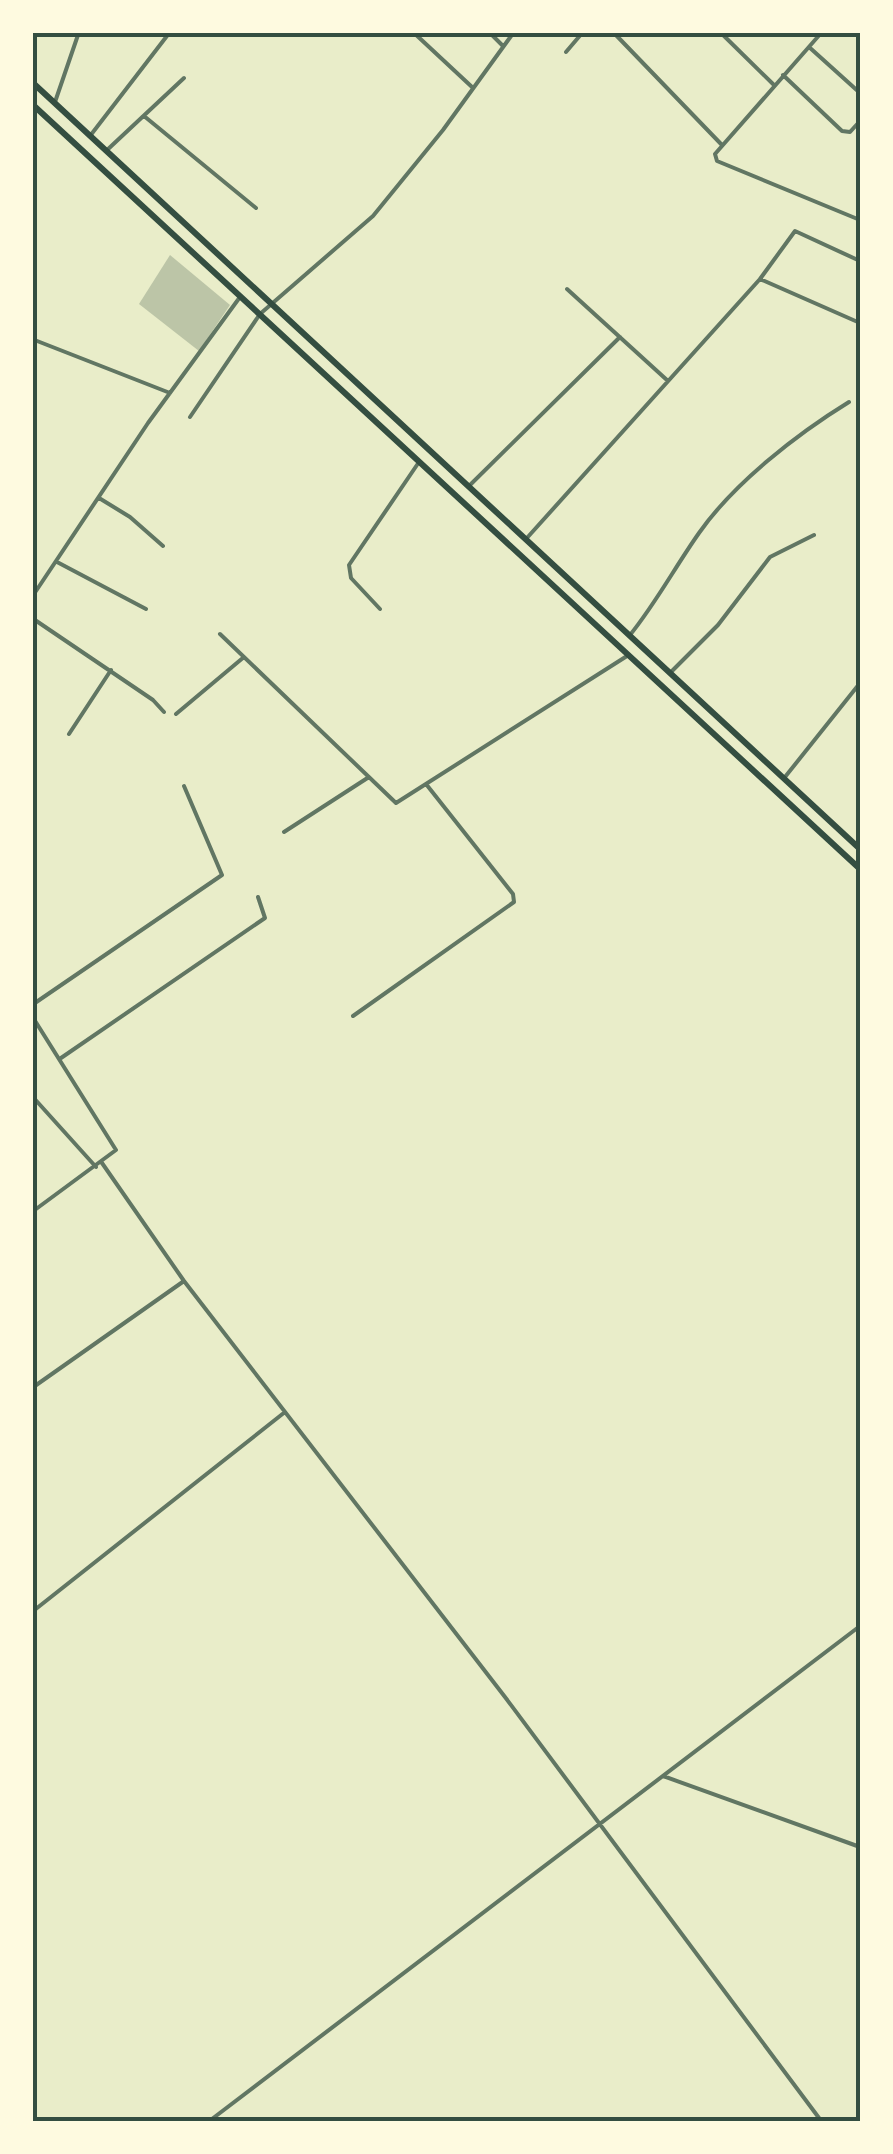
<svg xmlns="http://www.w3.org/2000/svg" width="893" height="2154" font-family="'Sofia Sans Condensed',sans-serif">
<rect width="100%" height="100%" fill="#e9edc9"/>
<path fill="#bcc5a7" d="M170 255 230 305 199 351 139 304Z"/>
<g fill="none" stroke-linecap="round" stroke-linejoin="round">
<path stroke="#617663" stroke-width="4" d="M413 32 472 87
M489 32 503 46
M613 32 721 144
M720 32 774 85
M822 32 715 154 717 161 860 220
M809 47 860 93
M566 52 583 32
M783 75 842 131 850 132 860 121
M55 102 79 32
M144 116 256 208
M90 136 170 32
M106 151 184 78
M760 279 795 231 860 261
M567 289 668 381
M32 339 170 393
M190 417 260 314 373 216 443 130 514 32
M470 485 620 337
M99 498 130 517 163 546
M526 539 760 279 860 323
M57 562 146 609
M32 597 148 423 240 297
M380 609 351 578 349 565 419 462
M32 618 153 700 164 712
M220 634 396 803 627 656
M630 635C656 603 675 567 699 533 734 483 797 434 849 402
M670 673 718 625 770 557 814 535
M176 714 244 657
M69 734 111 670
M785 777 860 683
M284 832 369 777
M32 1005 222 875 184 786
M32 1016 116 1150 32 1212
M353 1016 514 902 513 894 426 784
M61 1058 265 918 258 897
M32 1096 96 1167
M102 1163 184 1281 505 1697 822 2122
M32 1388 184 1281
M32 1612 285 1412
M663 1776 860 1847
M208 2122 860 1626"/>
<path stroke="#344e41" stroke-width="6" d="M32 82 860 849
M32 104 860 869"/>
</g>
<rect width="893" height="2154" fill="none" stroke="#fefae0" stroke-width="70"/>
<rect x="35" y="35" width="823" height="2084" fill="none" stroke="#344e41" stroke-width="4"/>
</svg>
